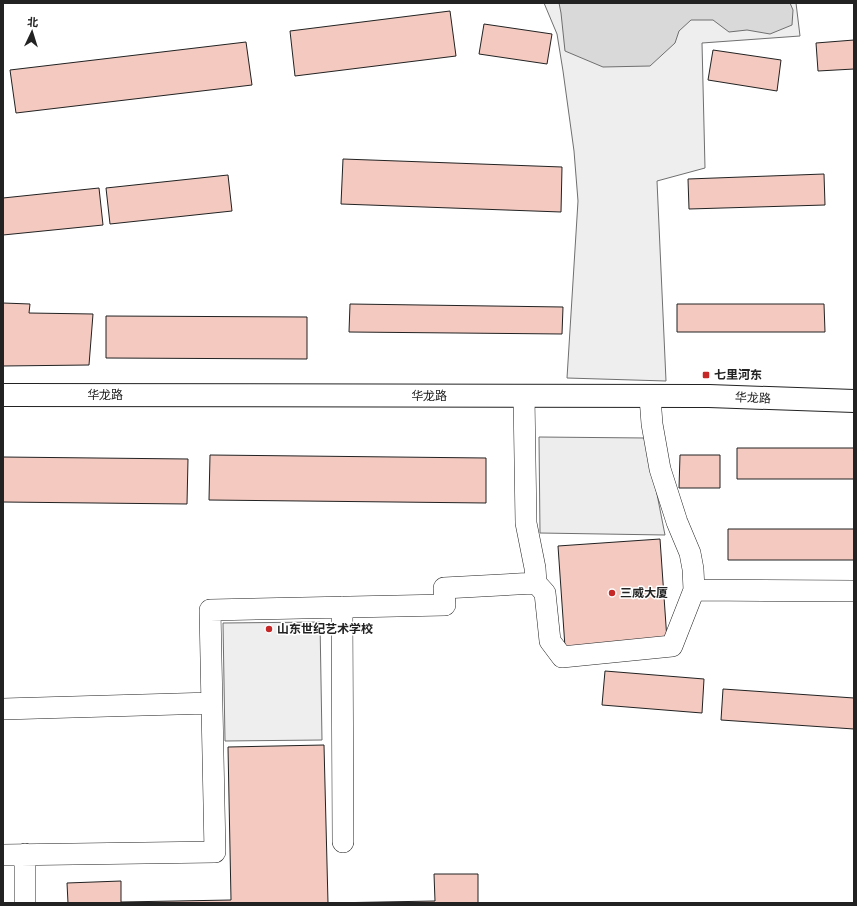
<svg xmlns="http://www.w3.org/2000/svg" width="857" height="906" font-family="Bitter,'Noto Sans SC',serif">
<rect width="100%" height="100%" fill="#fff"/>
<path fill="#eee" stroke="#6f6f6f" d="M544 3H796L800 36 702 43 705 168 657 181 666 381 567 378 578 201 574 151 563 71 557 34Z
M320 622 322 740 225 741 223 623Z"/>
<path fill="#ededed" stroke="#6f6f6f" d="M539 437 646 438 665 535 540 533Z"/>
<path fill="#d9d9d9" stroke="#6f6f6f" d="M559 3H790L793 10 792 25 770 34 747 30 729 32 713 20H691L679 31 675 43 650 66 603 67 565 51 561 13Z"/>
<path fill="#f3c9c0" stroke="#222" d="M450 11 456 56 295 76 290 31Z
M484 24 552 34 547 64 479 54Z
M854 40V69L818 71 816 43Z
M246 42 252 85 16 113 10 70Z
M713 50 781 60 777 91 708 80Z
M343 159 562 167 561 212 341 204Z
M824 174 825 205 689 209 688 179Z
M228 175 232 211 110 224 106 188Z
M99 188 103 225 3 235V198Z
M3 303 30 304 29 313 93 314 89 365 3 366Z
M350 304 563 307 562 334 349 332Z
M677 304H824L825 332H677Z
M106 316 307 317V359L106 358Z
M737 448H854V479H737Z
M210 455 486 458V503L209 500Z
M680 455H720V488H679Z
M3 457 188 459 187 504 3 502Z
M728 529H854V560H728Z
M660 539 667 640 565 647 558 546Z
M605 671 704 679 702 713 602 705Z
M723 689 854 698V729L721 720Z
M324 745 328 903 435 901 434 874H478V903H68L67 883 121 881V902L231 900 228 747Z"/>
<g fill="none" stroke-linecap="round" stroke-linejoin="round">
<defs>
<path id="minor" d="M524 396 526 523 535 568 536 583
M694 590 854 591
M342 607 343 842
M3 709 212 703
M25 854V903
M3 855 215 852 210 610 445 605 444 588 536 583 545 593 550 641 562 657 672 646 694 590 693 569 690 553 677 522 660 469 652 424 650 397"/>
<path id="major" d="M3 395 709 396 854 401"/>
</defs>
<use href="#minor" stroke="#222" stroke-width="22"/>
<use href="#major" stroke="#222" stroke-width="24"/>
<use href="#minor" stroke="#fff" stroke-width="21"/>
<use href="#major" stroke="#fff" stroke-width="22"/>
</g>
<g fill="#c62828" stroke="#fff" stroke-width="1.5">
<rect x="702" y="371" width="8" height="8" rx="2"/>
<circle cx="612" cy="593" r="4"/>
<circle cx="269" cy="629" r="4"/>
</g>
<g text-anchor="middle" stroke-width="3" stroke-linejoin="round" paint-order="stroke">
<g font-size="12" font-weight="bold" fill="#222" stroke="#fff" text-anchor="start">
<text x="714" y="379">七里河东</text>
<text x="620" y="597">三威大厦</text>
<text x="277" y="633">山东世纪艺术学校</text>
</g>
<g font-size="12" fill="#222" stroke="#fff">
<text x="105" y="399">华龙路</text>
<text x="429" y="400">华龙路</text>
<text transform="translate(753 398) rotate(2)" y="4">华龙路</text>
</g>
</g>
<rect width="857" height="906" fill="none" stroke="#222222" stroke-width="8"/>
<g transform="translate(32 32) rotate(4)" stroke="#ffffff" stroke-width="3" paint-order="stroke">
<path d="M0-3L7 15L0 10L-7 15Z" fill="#222222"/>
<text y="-6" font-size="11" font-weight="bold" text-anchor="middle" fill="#222222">北</text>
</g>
</svg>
